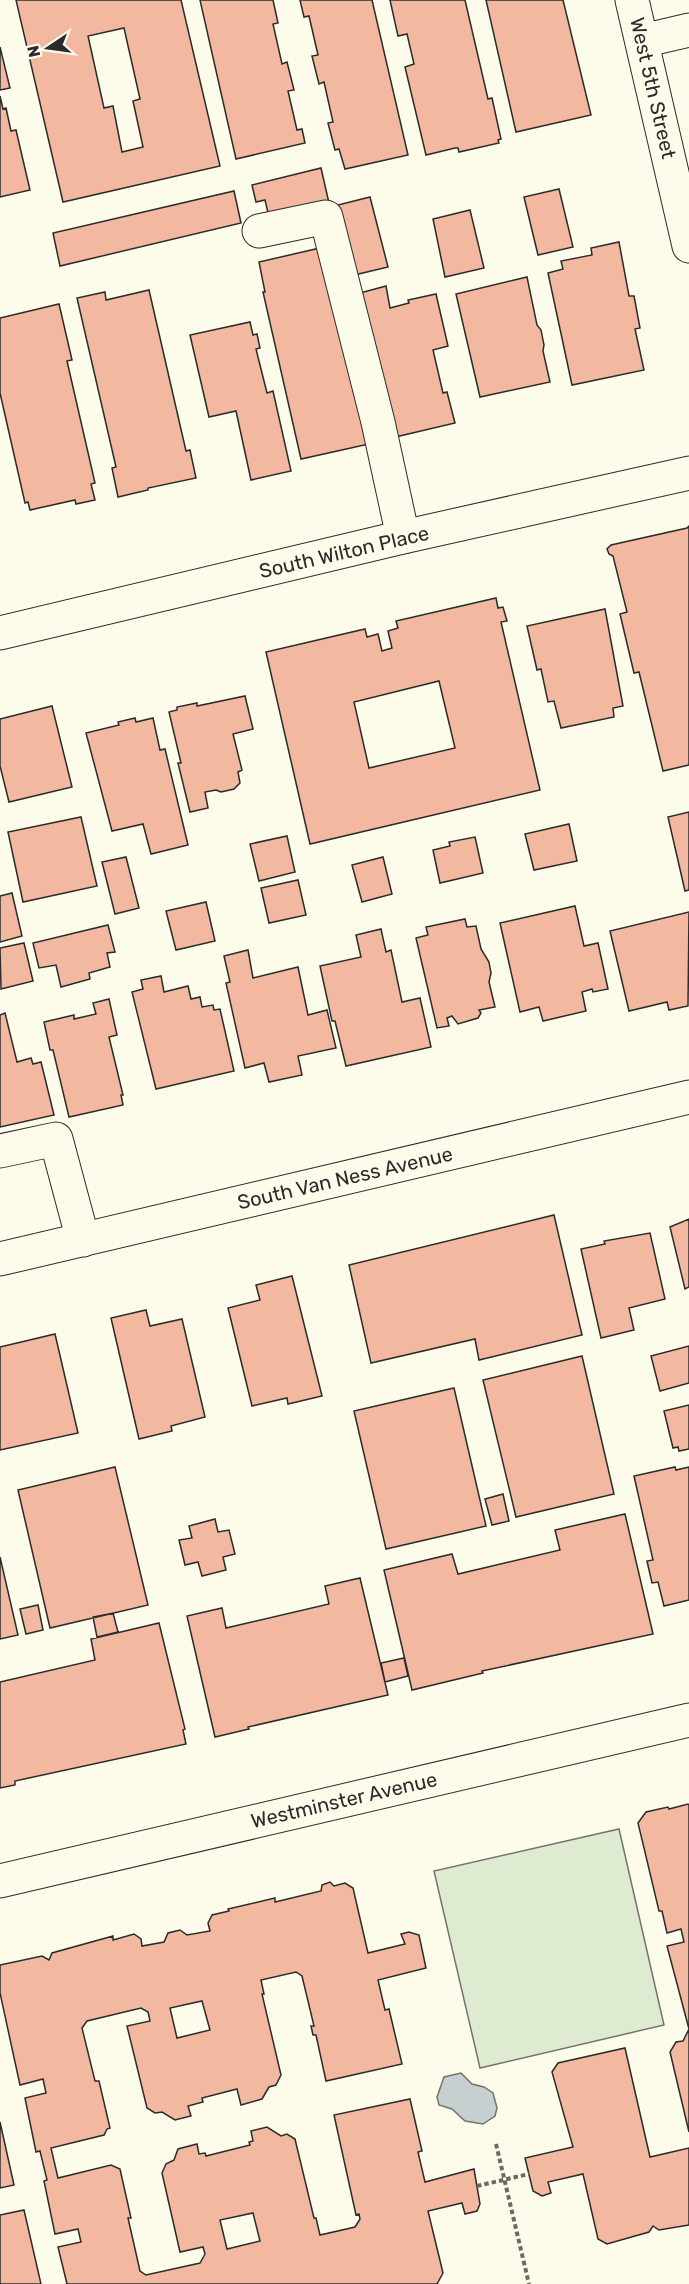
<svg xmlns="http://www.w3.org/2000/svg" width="689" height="2284" font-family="Rubik,sans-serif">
<rect width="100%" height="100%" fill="#fdfbea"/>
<path fill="#deebd1" stroke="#74746e" stroke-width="1.5" d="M619 1829 664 2025 480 2068 434 1871Z"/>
<path fill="#c7d0d0" stroke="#74746e" stroke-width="1.5" d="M461 2073 472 2084 484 2087 493 2093 497 2108 495 2116 483 2124 465 2121 452 2109 439 2105 437 2097 444 2077Z"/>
<path fill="#f2b8a0" stroke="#2b2b2b" stroke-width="1.5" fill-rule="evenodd" d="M16 0H181L220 166 63 202ZM124 28 140 99 133 101 143 147 122 152 113 106 104 108 88 36Z
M200 0H273L278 23 273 24 282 64 287 62 294 90 288 91 297 130 302 129 305 143 236 159Z
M300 0H372L408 155 345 169 339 149 335 150 328 123 333 122 324 82 319 84 312 56 318 55 309 16 304 17Z
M390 0H465L488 99 492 98 501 139 498 140 499 143 459 152 458 148H455L426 155 405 67 414 64 407 34 398 36Z
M486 0H563L591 115 516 132Z
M0 47 10 88 0 90Z
M0 96 3 109 6 108 11 131 16 130 30 190 0 197Z
M321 168 329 203 269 217 265 200 256 202 252 185Z
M559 189 573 247 538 255 524 197Z
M234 191 241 223 60 266 53 233Z
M370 197 388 267 350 276 334 206Z
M470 210 484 268 445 277 433 219Z
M619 242 629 296H634L640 328 635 329 644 370 572 385 548 273 563 269 561 261 592 255 591 248Z
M333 245 378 442 301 459 263 292H265L259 262Z
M527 277 537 325 541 330 544 345 543 351 550 382 480 397 456 294Z
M386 286 390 308 409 303 408 300 436 294 448 346 433 350 443 393 447 392 455 423 391 438 360 293Z
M149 290 186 451 190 450 196 478 148 488V490L118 497 112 468 116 467 77 298 105 292 106 300Z
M59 304 72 360 67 361 95 483 91 484 95 500 76 504 75 500 30 510 28 502 25 503 0 393V318Z
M250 322 253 335 257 334 260 348 256 349 267 393 273 391 291 471 251 480 236 411 209 417 190 335Z
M689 526V765L663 771 639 672 634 673 620 614 627 612 613 556 609 554 607 549 611 545 687 528Z
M496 598 498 608 503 607 507 621 501 622 540 790 310 844 266 652 365 629 367 637 378 634 382 651 392 648 388 631 398 628 396 621ZM439 681 455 748 369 768 354 702Z
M605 609 623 706 613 708 614 717 561 728 554 701 548 702 541 669 537 670 527 626Z
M245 696 253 729 233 734 242 770 238 772 240 783 234 789 221 792 216 790 205 792 208 808 190 812 178 763H181L169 712 177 710V707L197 703V706Z
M52 706 72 787 9 802 0 766V719Z
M135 718 136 722 153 718 160 750 165 749 188 845 151 854 143 824 112 831 86 733 119 725 118 722Z
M689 812V890L685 891 668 817Z
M81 817 97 886 23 902 8 832Z
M569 824 577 861 534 870 525 834Z
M287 836 295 872 259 881 250 844Z
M475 837 483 873 440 883 433 850 450 846 449 842Z
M126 857 139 908 115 914 102 862Z
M383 857 392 894 362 902 352 865Z
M298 880 306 915 269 923 261 888Z
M12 893 22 936 0 942V896Z
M206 902 215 941 176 950 166 911Z
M575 906 584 946 598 943 608 989 593 992 592 989 582 992 586 1011 543 1021 539 1007 520 1012 500 923Z
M689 912 688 1006 669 1010 667 1002 629 1011 610 931Z
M465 919 467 927 476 926 481 949 489 962 491 973 489 982 495 1007 479 1010 481 1013 478 1018 458 1024 452 1016 447 1018 449 1026 437 1028 416 938 428 935 426 927Z
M108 925 115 952 107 953 110 967 89 973 90 979 61 987 56 965 39 968 33 943Z
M381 929 386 952 391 950 402 1002 420 998 431 1047 346 1066 335 1021H332L320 966 361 957 356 935Z
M24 943 33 981 1 989 0 948Z
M248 950 253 978 298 967 308 1015 327 1010 336 1048 298 1056 302 1075 269 1082 264 1063 245 1068 226 983 230 982 224 956Z
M161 976 164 992 188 986 191 999 200 997 202 1007 213 1005 214 1010 220 1009 234 1071 156 1089 132 992 143 989 141 980Z
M109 999 117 1035 109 1037 123 1095H121L123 1105 69 1117 53 1050H50L44 1022 74 1015V1019L96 1014 93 1003Z
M5 1013 17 1062 31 1058 33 1064 41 1062 54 1115 0 1127V1015Z
M554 1215 582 1335 479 1360 475 1339 371 1363 349 1265Z
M689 1219V1287L685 1289 670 1227Z
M650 1233 665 1299 629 1308 634 1330 601 1338 581 1249 605 1244 604 1241Z
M292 1276 322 1396 288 1404 287 1398 252 1406 228 1308 260 1300 256 1285Z
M146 1310 150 1326 182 1319 205 1417 171 1426 172 1431 139 1439 111 1318Z
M55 1334 78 1433 0 1450V1347Z
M689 1346V1383L660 1391 651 1356Z
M582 1356 614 1494 516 1517 483 1380Z
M454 1388 486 1526 386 1549 354 1411Z
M689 1405V1449L679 1451 678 1447 673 1448 664 1411Z
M115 1467 148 1605 50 1628 18 1490Z
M675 1467 676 1470 689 1467V1600L664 1606 658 1582 652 1583 647 1561 653 1560 634 1476Z
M503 1494 509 1521 492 1525 485 1499Z
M625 1514 653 1634 482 1671 483 1673 412 1690 384 1570 452 1554 458 1574 560 1550 555 1530Z
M215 1519 218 1532 229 1530 235 1554 223 1557 226 1570 202 1576 198 1562 185 1565 179 1540 192 1538 189 1526Z
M0 1557 18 1635 0 1639Z
M360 1578 388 1695 248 1727 249 1729 215 1737 187 1616 222 1608 226 1628 329 1604 325 1586Z
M38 1605 43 1630 26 1634 20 1609Z
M113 1613 118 1632 97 1637 93 1617Z
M159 1623 185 1729 183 1730 186 1744 15 1781V1785L0 1788V1682L95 1660 91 1639Z
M404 1658 408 1676 385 1682 381 1663Z
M688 1804 689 1805V2132L670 2052 676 2042 683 2041 689 2029 667 1946 684 1942 681 1929 667 1933 662 1911H659L638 1823 646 1812 668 1807 669 1809Z
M330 1882 334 1886 345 1883 353 1888 368 1953 405 1944 401 1934 409 1932 419 1935 426 1968 378 1980 385 2010 389 2009 402 2064 326 2081 316 2035H313L311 2026H314L302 1976 296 1972 261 1980 264 1994H262L281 2075 276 2085 269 2087 262 2099 241 2105 237 2089 202 2098 203 2102 188 2106 191 2116 175 2120 162 2112 155 2113 147 2108 127 2026 150 2021 148 2012 141 2008 87 2021 82 2028 95 2081H99L110 2128 107 2129 104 2135 51 2148 58 2178 111 2165 120 2169 131 2218H128L140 2271 146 2275 200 2263 205 2254 203 2247 180 2252 162 2173 166 2164 174 2160 178 2149 197 2144 199 2154 205 2153 206 2156 250 2145 249 2142 253 2141 251 2131 267 2127 281 2136 287 2134 295 2139 314 2218H316L320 2235 355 2227 360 2219 359 2214 356 2215 334 2115 410 2099 422 2151 418 2152 425 2182 474 2169 480 2204 477 2211 465 2214 462 2203 428 2211 443 2273 437 2284H67L58 2247 81 2242 78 2229 55 2234 44 2181 47 2180 40 2151 36 2152 25 2098 46 2093 43 2079 20 2085 0 1993V1965L42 1956 49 1960 52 1953 113 1936V1940L134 1934 141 1939 142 1946 164 1942 168 1933 180 1930 187 1935 210 1931 208 1923 212 1915 229 1911 228 1909 275 1898V1902L321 1891 322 1885ZM202 2001 210 2030 177 2038 170 2008ZM253 2213 260 2241 227 2249 220 2220Z
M625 2048 650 2157 689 2148V2225L659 2230 653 2226 649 2232 607 2244 598 2239 583 2174 548 2182 551 2193 542 2196 533 2191 525 2158 573 2147 552 2072 558 2063Z
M0 2122 14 2185 0 2188Z
M24 2210 41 2284H0V2215Z"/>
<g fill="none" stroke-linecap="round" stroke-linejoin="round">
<defs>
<path id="minor" d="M632 0 689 246
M642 41 689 30
M259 231 326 217 378 422 403 537
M0 1151 56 1139 83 1240
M0 1259 689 1097
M0 1881 689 1720"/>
<path id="major" d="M0 633 403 537 689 473"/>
</defs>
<use href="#minor" stroke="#2b2b2b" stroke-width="35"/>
<use href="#major" stroke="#2b2b2b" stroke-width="35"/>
<path stroke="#6a6964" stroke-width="4" stroke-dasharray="4.5 3" stroke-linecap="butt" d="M496 2144 529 2284
M477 2186 529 2174"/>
<use href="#minor" stroke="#fdfbea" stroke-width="33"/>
<use href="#major" stroke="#fdfbea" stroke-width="33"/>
</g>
<g text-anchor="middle" stroke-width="4.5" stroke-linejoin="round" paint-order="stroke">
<g font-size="20" fill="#2b2b2b" stroke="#fdfbea">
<text transform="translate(653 88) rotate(77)" y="7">West 5th Street</text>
<text transform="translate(344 552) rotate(-13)" y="7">South Wilton Place</text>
<text transform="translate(345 1178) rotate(-13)" y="7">South Van Ness Avenue</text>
<text transform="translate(344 1800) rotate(-13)" y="7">Westminster Avenue</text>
</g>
</g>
<g transform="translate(48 48) rotate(257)" stroke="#fdfbea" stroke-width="4.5" paint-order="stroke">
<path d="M0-4.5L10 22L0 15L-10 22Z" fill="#2b2b2b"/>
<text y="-9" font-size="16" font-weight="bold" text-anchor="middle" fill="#2b2b2b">N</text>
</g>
</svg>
